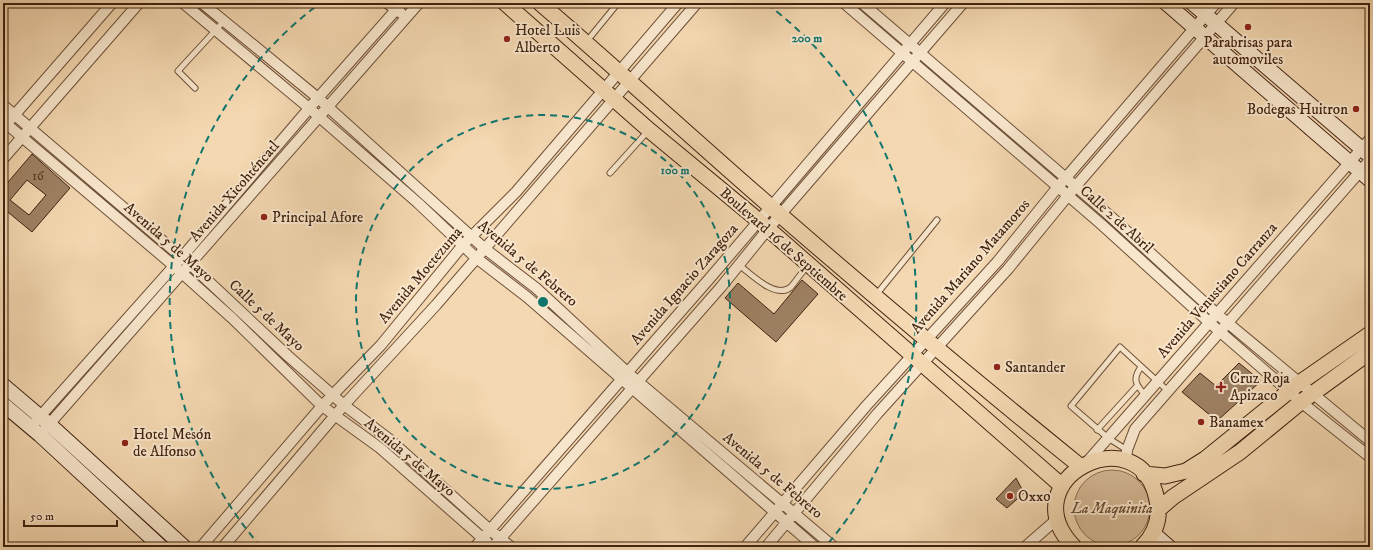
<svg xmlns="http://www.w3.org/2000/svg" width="1373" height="550" font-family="'IM FELL DW Pica',serif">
<rect width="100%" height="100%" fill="#f4d8b1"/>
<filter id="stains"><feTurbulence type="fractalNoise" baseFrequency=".005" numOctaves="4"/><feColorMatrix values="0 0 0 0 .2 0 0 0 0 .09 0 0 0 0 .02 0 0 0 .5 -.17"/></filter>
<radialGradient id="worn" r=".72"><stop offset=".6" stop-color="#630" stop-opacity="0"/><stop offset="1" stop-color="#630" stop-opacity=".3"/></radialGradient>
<path fill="#d5b996" stroke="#8a6e53" d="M1074 508a38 38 0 1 1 76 0a38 38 0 1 1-76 0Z"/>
<path fill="#9e8164" stroke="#402210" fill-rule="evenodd" d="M32 154 70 188 32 232 3 208V188ZM27 180 46 195 29 215 10 200Z
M802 280 818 294 776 342 725 298 738 283 774 314Z
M1239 363 1261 381 1217 421 1182 392 1200 373 1216 386Z
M1016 478 1024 493 1007 508 996 499Z"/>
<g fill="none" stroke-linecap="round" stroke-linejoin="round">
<defs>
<path id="service" d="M587 41 618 3
M195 88 178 71 224 21
M610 173 648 131
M739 265C751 274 776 300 791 287L807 266
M876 295 937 220
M1141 367C1132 379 1136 385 1145 395
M1097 430 1137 386
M1127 450 1108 438 1071 406 1120 347 1168 391"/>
<path id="minor" d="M183 3 309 108 418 203 475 257 527 297 815 547
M202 3 318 98 484 248 536 288 628 373 834 547
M387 3 401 13
M844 3 1101 224 1210 323 1301 402 1370 457
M862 3 1109 215 1217 314 1370 441
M3 105 191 265 288 356 344 405 389 439 490 530 511 547
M11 119 112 3
M3 121 174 266 232 318 322 406 380 448 487 542
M3 159 139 3
M36 421 182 257 318 98 402 3
M45 429 419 3
M1087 462 1370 139
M1126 462 1127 450 1135 429 1370 160
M201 547 322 406 381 345 463 245 516 192 678 3
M223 547 344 405 436 305 697 3
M475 547 710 278 945 3
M493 547 721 287 768 229 963 3
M745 547 867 405 998 261 1057 188 1216 3
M766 547 877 414 1008 269 1075 187 1234 3
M1025 547 1057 519"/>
<path id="secondary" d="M1166 3 1370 180
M1192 3 1370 156
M3 385 49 424 184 547
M3 404 40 435 161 547
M1153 533 1169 547"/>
<path id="primary" d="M505 3 649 130 759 221 1062 486
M540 3C618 70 693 139 770 206 872 295 975 381 1080 466
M1144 474 1165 476 1186 471 1205 459 1298 384 1370 334
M1159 509 1173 497 1240 452 1301 402 1370 352
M1074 547C1008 479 1140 413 1157 500 1161 518 1155 534 1142 547"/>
</defs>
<use href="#service" stroke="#6d5038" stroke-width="7"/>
<use href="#minor" stroke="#6d5038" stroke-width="12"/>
<use href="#secondary" stroke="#402210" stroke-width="16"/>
<use href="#primary" stroke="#402210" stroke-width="17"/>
<use href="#service" stroke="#f8e6cc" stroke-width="5"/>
<use href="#minor" stroke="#f8e6cc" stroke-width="10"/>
<use href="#secondary" stroke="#f8e6cc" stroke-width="14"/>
<use href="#primary" stroke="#f4d8b1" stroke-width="15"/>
</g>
<g fill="none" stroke="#0f766e" stroke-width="2" stroke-dasharray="7 5">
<circle cx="543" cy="302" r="187"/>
<path d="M261 547A373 373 0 0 1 319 4M767 4A373 373 0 0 1 825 547"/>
</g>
<g fill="#8f2418" stroke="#f8e6cc" stroke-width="1.5">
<circle cx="1248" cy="27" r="4"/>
<circle cx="507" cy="39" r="4"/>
<circle cx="1356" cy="109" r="4"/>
<circle cx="264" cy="217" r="4"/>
<circle cx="997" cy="367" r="4"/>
<path d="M1219 381h4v4h4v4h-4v4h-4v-4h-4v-4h4z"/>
<circle cx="1201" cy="422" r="4"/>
<circle cx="125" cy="443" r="4"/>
<circle cx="1010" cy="496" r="4"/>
</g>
<g text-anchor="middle" stroke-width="4" stroke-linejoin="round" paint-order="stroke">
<g font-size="13" fill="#583a25">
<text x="38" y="180">16</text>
</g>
<g font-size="15" fill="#402210" stroke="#f8e6cc" text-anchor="start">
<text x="515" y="35">Hotel Luis<tspan x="515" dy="17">Alberto</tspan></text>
<text x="1248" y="47" text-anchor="middle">Parabrisas para<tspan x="1248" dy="17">automoviles</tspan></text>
<text x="1348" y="114" text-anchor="end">Bodegas Huitron</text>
<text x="272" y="222">Principal Afore</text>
<text x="1005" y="372">Santander</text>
<text x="1230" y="383">Cruz Roja<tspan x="1230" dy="17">Apizaco</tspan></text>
<text x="1209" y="427">Banamex</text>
<text x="133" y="439">Hotel Mesón<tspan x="133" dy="17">de Alfonso</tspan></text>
<text x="1018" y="501">Oxxo</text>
</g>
<g font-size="15" fill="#402210" stroke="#f8e6cc">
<text transform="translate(234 191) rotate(-49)" y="5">Avenida Xicohténcatl</text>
<text transform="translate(1117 219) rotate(42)" y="5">Calle 2 de Abril</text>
<text transform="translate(169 242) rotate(41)" y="5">Avenida 5 de Mayo</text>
<text transform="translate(784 244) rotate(41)" y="5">Boulevard 16 de Septiembre</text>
<text transform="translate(528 263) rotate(40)" y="5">Avenida 5 de Febrero</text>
<text transform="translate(970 266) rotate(-49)" y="5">Avenida Mariano Matamoros</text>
<text transform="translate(420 275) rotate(-50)" y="5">Avenida Moctezuma</text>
<text transform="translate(684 284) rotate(-49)" y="5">Avenida Ignacio Zaragoza</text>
<text transform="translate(1217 290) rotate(-49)" y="5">Avenida Venustiano Carranza</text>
<text transform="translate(267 315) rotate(43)" y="5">Calle 5 de Mayo</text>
<text transform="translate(410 457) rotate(40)" y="5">Avenida 5 de Mayo</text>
<text transform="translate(773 475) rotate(40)" y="5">Avenida 5 de Febrero</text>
</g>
<g font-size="15" font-style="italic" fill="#654832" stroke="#f8e6cc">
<text x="1112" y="513">La Maquinita</text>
</g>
</g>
<circle cx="543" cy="302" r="6" fill="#0f766e" stroke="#f8e6cc" stroke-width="2"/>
<g font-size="12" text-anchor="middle" font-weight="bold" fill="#0f766e" stroke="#f8e6cc" stroke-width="4" stroke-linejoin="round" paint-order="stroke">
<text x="807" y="42">200 m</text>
<text x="675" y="174">100 m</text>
</g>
<rect width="1373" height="550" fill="none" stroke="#f4d8b1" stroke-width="16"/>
<rect x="4" y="4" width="1365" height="542" fill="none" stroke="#402210" stroke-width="2"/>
<rect x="8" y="8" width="1357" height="534" fill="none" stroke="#402210"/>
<path d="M24 520v6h93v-6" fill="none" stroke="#402210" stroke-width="2"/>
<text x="30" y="520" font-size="12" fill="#402210" stroke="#f8e6cc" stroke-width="3" paint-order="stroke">50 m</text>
<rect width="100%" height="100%" filter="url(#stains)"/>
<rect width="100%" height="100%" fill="url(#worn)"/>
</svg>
